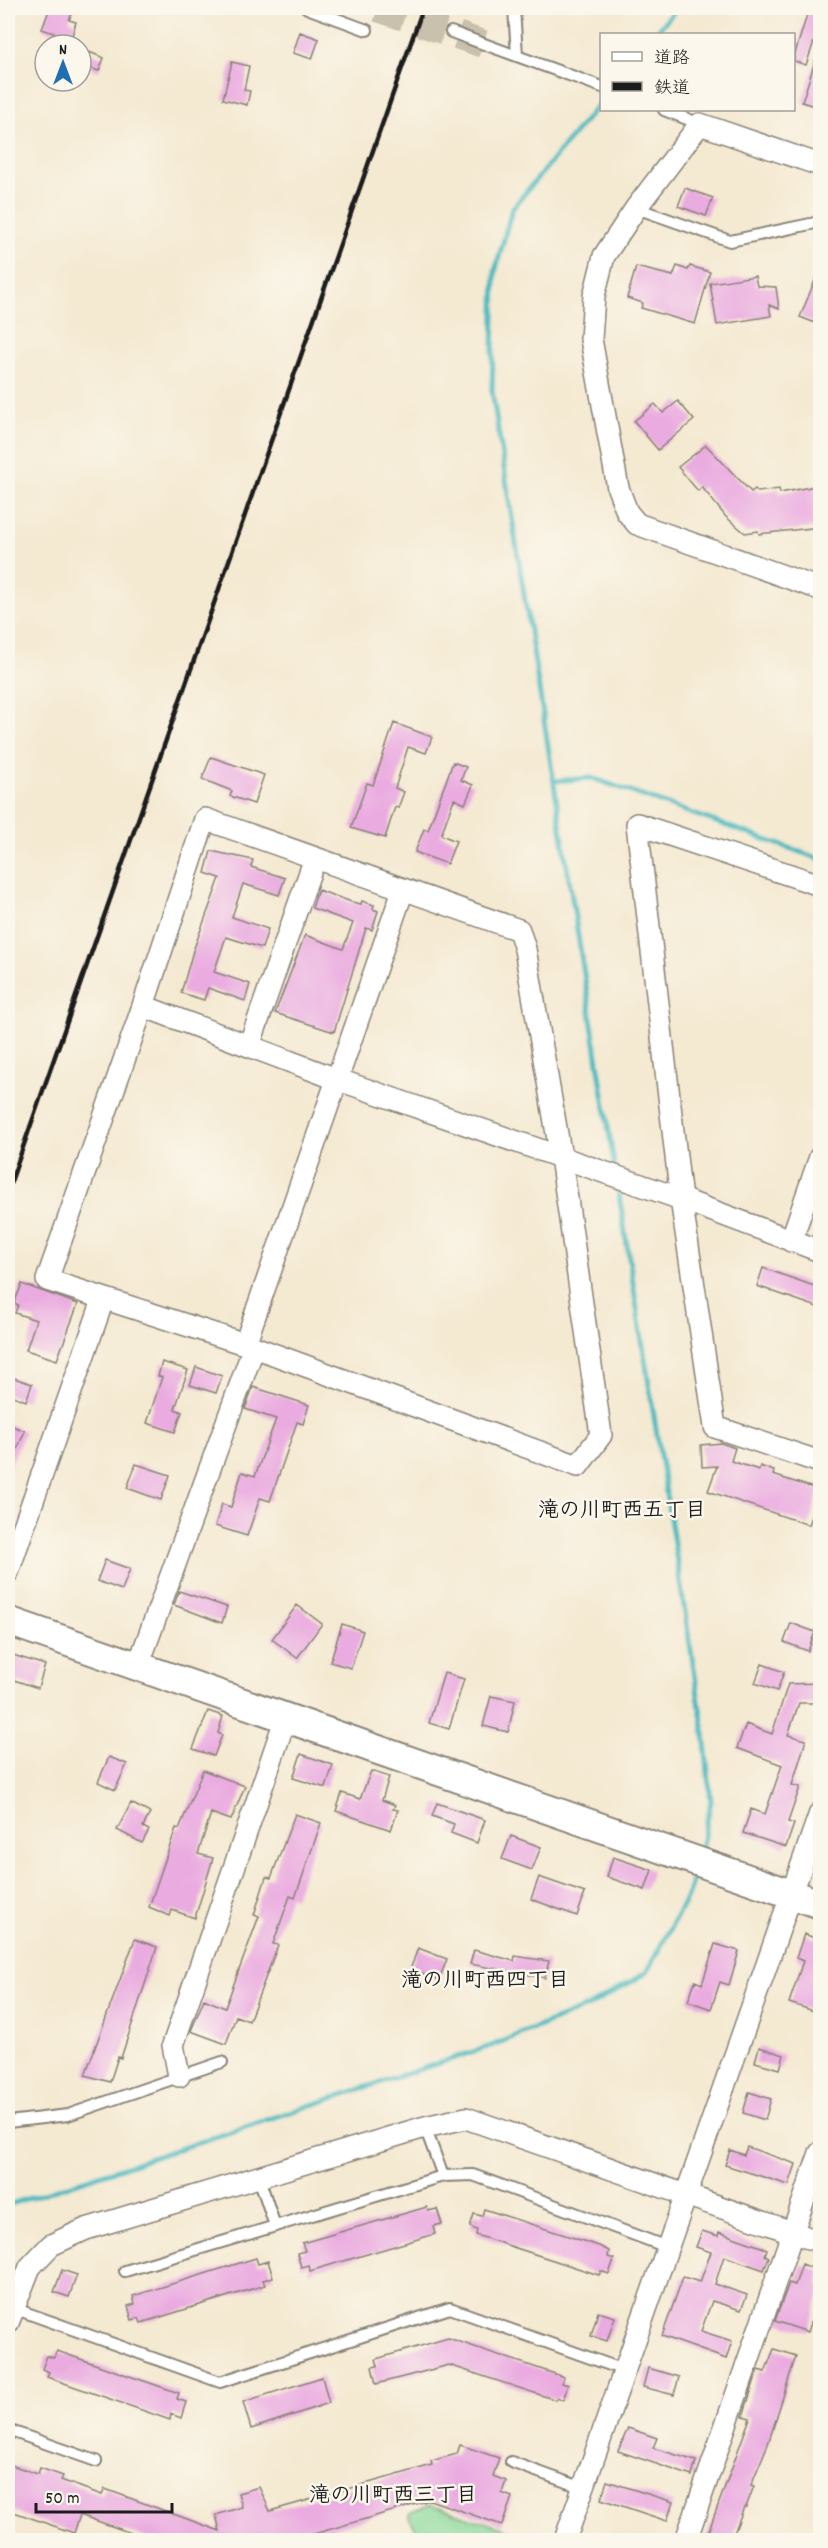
<svg xmlns="http://www.w3.org/2000/svg" width="828" height="2548" font-family="Dekko,'Klee One',sans-serif">
<rect width="100%" height="100%" fill="#fbf7ec"/>
<filter id="ink" filterUnits="userSpaceOnUse"><feTurbulence type="fractalNoise" baseFrequency=".0167" numOctaves="2"/><feDisplacementMap in="SourceGraphic" scale="12" xChannelSelector="R" yChannelSelector="G"/><feConvolveMatrix kernelMatrix="1 2 1 2 8 2 1 2 1" color-interpolation-filters="sRGB"/></filter>
<filter id="wash" filterUnits="userSpaceOnUse"><feTurbulence type="fractalNoise" baseFrequency=".008" numOctaves="4" result="noise"/><feDisplacementMap in="SourceGraphic" scale="24" xChannelSelector="R" yChannelSelector="G"/><feGaussianBlur stdDeviation="1.35" result="paint"/><feColorMatrix in="noise" values="0 0 0 0 0 0 0 0 0 0 0 0 0 0 0 0 0 1.4 0 .05"/><feComposite in="paint" operator="in"/></filter>
<g filter="url(#wash)">
<rect width="100%" height="100%" fill="#f4e9d1"/>
<path fill="#88d898" stroke="#527a5a" stroke-width="1.5" d="M430 2505 540 2540H405L417 2536 409 2514Z"/>
<g fill="none" stroke-linecap="round" stroke-linejoin="round">
<path stroke="#4ab9bf" stroke-width="5" d="M655 34 677 8
M602 100 512 209 495 272 492 391 615 1170
M554 781 592 778 820 859
M617 1182 704 1733 711 1801 700 1854
M8 2205 491 2046 587 2007 646 1973 687 1897 696 1869"/>
</g>
<g id="blocks">
<path fill="#eaabe0" d="M50 8H74L69 20 76 22 71 39 42 29Z
M809 8 820 10V31L818 30 806 65 794 61V57Z
M300 32 319 39 312 59 293 53Z
M89 52 104 58 99 71 84 66Z
M817 55 820 56V108L802 102Z
M232 62 249 66 244 90 250 91 247 105 223 99Z
M685 188 713 198 706 216 678 206Z
M677 266 688 270 690 266 710 272 695 324 641 308 643 303 627 298 636 267 673 276Z
M820 268V325L800 317Z
M755 276 757 286 776 287 779 309 769 305 771 316 717 325 710 283Z
M678 401 694 420 658 450 634 421 655 404 663 413Z
M706 445 751 492 755 489 758 492 779 489 780 493 820 485V527L759 534 758 531 745 533 726 517 702 487 698 491 678 467Z
M394 723 432 737 426 753 408 747 395 788 404 792 398 808 395 807 385 838 351 828 367 783 373 785Z
M211 757 264 775 254 804 230 796 232 791 202 779Z
M453 762 466 767 461 780 473 785 465 804 454 799 441 835 456 841 447 864 415 852 424 829 428 830Z
M211 851 253 860 251 867 285 878 279 895 243 884 232 917 268 929 262 948 226 937 214 972 250 984 245 1001 208 988 204 1000 181 993 193 951 220 878 205 873Z
M318 890 352 902 361 904 362 901 374 905 373 909 378 911 372 930 366 928 334 1032 275 1013 305 935 343 949 353 923 312 908Z
M763 1268 820 1288V1308L757 1286Z
M22 1284 78 1304 57 1360 26 1350 36 1320 15 1313 18 1305 14 1303Z
M162 1362 188 1370 175 1409 182 1412 175 1432 147 1423 162 1377 158 1376Z
M196 1367 222 1376 216 1393 190 1385Z
M8 1376 32 1384 26 1401 8 1394Z
M253 1387 309 1405 303 1424 297 1422 270 1501 260 1498 247 1536 215 1526 222 1504 231 1507 242 1472 255 1476 276 1419 245 1409Z
M8 1424 25 1431 8 1471Z
M721 1443 735 1448 731 1461 759 1470 760 1466 774 1471 773 1475 820 1490 809 1525 708 1491 717 1466 702 1467 701 1445Z
M136 1464 170 1475 161 1500 127 1488Z
M105 1560 130 1569 122 1590 97 1581Z
M179 1591 227 1607 222 1623 174 1605Z
M297 1605 322 1624 297 1658 272 1639Z
M791 1623 815 1632 808 1651 784 1642Z
M342 1624 363 1631 351 1668 330 1662Z
M13 1655 45 1665 38 1688 8 1678Z
M762 1664 784 1672 777 1691 755 1683Z
M444 1673 464 1679 449 1729 429 1723Z
M820 1683V1703H799L788 1735 806 1740 792 1785 800 1787 788 1822 794 1824 786 1847 743 1833 751 1809 765 1814 782 1765 737 1748 746 1724 772 1734 788 1684Z
M491 1696 515 1701 508 1732 483 1726Z
M208 1711 223 1716 218 1733 222 1735 214 1756 193 1749Z
M301 1754 333 1765 326 1788 293 1778Z
M109 1757 127 1764 115 1790 98 1782Z
M203 1770 245 1786 231 1820 211 1813 198 1854 213 1858 195 1918 172 1910 170 1916 149 1907 176 1828 179 1829Z
M371 1771 389 1777 382 1800 395 1805 393 1809 398 1810 391 1830 336 1811 342 1793 360 1799Z
M131 1803 150 1813 143 1827 149 1830 142 1843 117 1830Z
M437 1803 485 1820 477 1843 451 1833 454 1824 432 1816Z
M295 1814 321 1823 295 1898 290 1896 273 1944 278 1945 249 2021 236 2016 226 2044 191 2031 204 1999 225 2008 259 1916 254 1915 266 1877 271 1878Z
M511 1836 541 1847 532 1870 502 1859Z
M613 1857 652 1870 645 1890 607 1877Z
M539 1877 585 1893 577 1916 531 1899Z
M804 1934 820 1940V2013L789 2003 803 1961 796 1958Z
M135 1939 157 1947 121 2058 118 2057 110 2082 85 2075Z
M715 1944 739 1951 729 1985 720 1982 711 2009 688 2001 695 1981 702 1984Z
M418 1948 447 1959 439 1980 410 1970Z
M474 1950 514 1961 515 1956 549 1961 545 1978 470 1964Z
M759 2047 784 2055 780 2069 755 2062Z
M749 2092 771 2099 765 2120 743 2113Z
M747 2147 796 2164 789 2185 725 2165 730 2150 744 2155Z
M427 2207 428 2211 437 2209 442 2224 433 2226 435 2234 310 2271 309 2265 301 2267 297 2253 305 2251 302 2243Z
M484 2209 599 2246 609 2251 608 2257 614 2259 609 2274 601 2271 599 2275 476 2235 477 2230 470 2227 474 2214 482 2216Z
M702 2231 718 2236 719 2232 767 2249 765 2255 769 2257 764 2270 724 2256 715 2284 747 2295 741 2310 712 2301 701 2331 732 2341 726 2359 662 2336 683 2277 700 2282 711 2252 696 2247Z
M256 2258 258 2264 268 2261 273 2277 263 2280 265 2285 141 2323 139 2318 132 2320 128 2306 135 2304 133 2296Z
M802 2264 820 2271V2293L808 2332 775 2321 789 2283 795 2285Z
M62 2270 77 2275 69 2297 54 2292Z
M598 2312 615 2317 607 2341 591 2336Z
M448 2338 564 2377 562 2383 568 2385 563 2400 557 2397 556 2400 449 2365 376 2384 372 2367 378 2366 376 2359Z
M774 2349 796 2356 768 2444 751 2485 754 2486 746 2507H744L731 2541H705L750 2418 743 2416 758 2370 765 2372Z
M57 2351 179 2393 177 2399 186 2402 181 2418 171 2414 170 2420 47 2377 49 2372 42 2369 47 2356 54 2358Z
M648 2368 679 2377 674 2395 643 2387Z
M322 2377 329 2403 251 2429 243 2402Z
M628 2428 657 2438 653 2448 696 2461 692 2476 618 2451Z
M460 2445 499 2458 493 2476 506 2481 502 2493 512 2497 502 2525 430 2500 290 2541H154L80 2515 74 2533 8 2510V2464L38 2474 40 2468 63 2476 61 2480 102 2495 105 2489 220 2531 216 2515 242 2507 238 2493 259 2487 270 2511 432 2465 431 2461 457 2454Z
M607 2481 673 2502 667 2521 601 2499Z"/>
</g>
</g>
<g filter="url(#ink)">
<use href="#blocks" fill-opacity="0" stroke="#888276" stroke-width="1.5"/>
<g fill="none" stroke-linecap="round" stroke-linejoin="round">
<path stroke="#c9c0ad" stroke-width="28" stroke-dasharray="28 14" stroke-linecap="butt" d="M378 8 483 44"/>
<defs>
<path id="lane" d="M307 8 367 30
M514 8 517 55
M451 32 602 87
M664 110 700 124
M636 208 730 241 820 222
M8 2122 68 2115 222 2062
M425 2127 443 2176
M259 2178 275 2226
M125 2271 443 2176 473 2175 667 2247
M13 2308 220 2382 450 2308 624 2370
M8 2430 96 2461
M511 2462 583 2488"/>
<path id="street" d="M820 165 700 124 636 208 604 256 594 296 591 339 618 488 627 512 637 524 820 589
M205 819 519 930 525 949 561 1157 601 1435 578 1466 254 1347 47 1280 143 1006Z
M820 885 637 824 681 1199 715 1427 820 1462
M143 1006 339 1080 681 1199 820 1251
M249 1046 315 858
M791 1241 820 1157
M245 1344 403 890
M8 1572 103 1300
M138 1666 254 1347
M179 2076 173 2045 286 1717
M8 2323 30 2267 51 2245 86 2229 425 2127 466 2118 820 2242
M565 2540 820 1813
M686 2540 820 2153"/>
<path id="secondary" d="M8 1621 820 1904"/>
</defs>
<use href="#lane" stroke="#888276" stroke-width="14"/>
<use href="#street" stroke="#888276" stroke-width="24"/>
<use href="#secondary" stroke="#888276" stroke-width="32"/>
<use href="#lane" stroke="#fff" stroke-width="10"/>
<use href="#street" stroke="#fff" stroke-width="21"/>
<use href="#secondary" stroke="#fff" stroke-width="28"/>
<path stroke="#1c1c1c" stroke-width="4.5" d="M8 1190 423 8"/>
</g>
</g>
<g text-anchor="middle" stroke-width="5" stroke-linejoin="round" paint-order="stroke">
<g font-size="21" font-weight="bold" fill="#1c1c1c" stroke="#fbf7ec">
<text x="622" y="1516">滝の川町西五丁目</text>
<text x="485" y="1986">滝の川町西四丁目</text>
<text x="393" y="2501">滝の川町西三丁目</text>
</g>
</g>
<rect width="828" height="2548" fill="none" stroke="#fbf7ec" stroke-width="30"/>
<rect x="600" y="33" width="195" height="78" fill="#fbf7ec" stroke="#a29f99" stroke-width="1.5"/>
<rect x="612" y="52" width="30" height="9" fill="#ffffff" stroke="#a29f99" stroke-width="1.5"/>
<text x="654" y="63" font-size="18" fill="#1c1c1c">道路</text>
<rect x="612" y="82" width="30" height="9" fill="#1c1c1c" stroke="#a29f99" stroke-width="1.5"/>
<text x="654" y="93" font-size="18" fill="#1c1c1c">鉄道</text>
<g transform="translate(63 63)"><circle r="28" fill="#fbf7ec" stroke="#a29f99" stroke-width="1.5"/>
<path d="M0-4.5L10 22L0 15L-10 22Z" fill="#1f6fb2"/>
<text y="-9" font-size="16" font-weight="bold" text-anchor="middle" fill="#1c1c1c">N</text>
</g>
<path d="M36 2503v9h136v-9" fill="none" stroke="#1c1c1c" stroke-width="3"/>
<text x="45" y="2503" font-size="18" fill="#1c1c1c" stroke="#fbf7ec" stroke-width="4.5" paint-order="stroke">50 m</text>
</svg>
